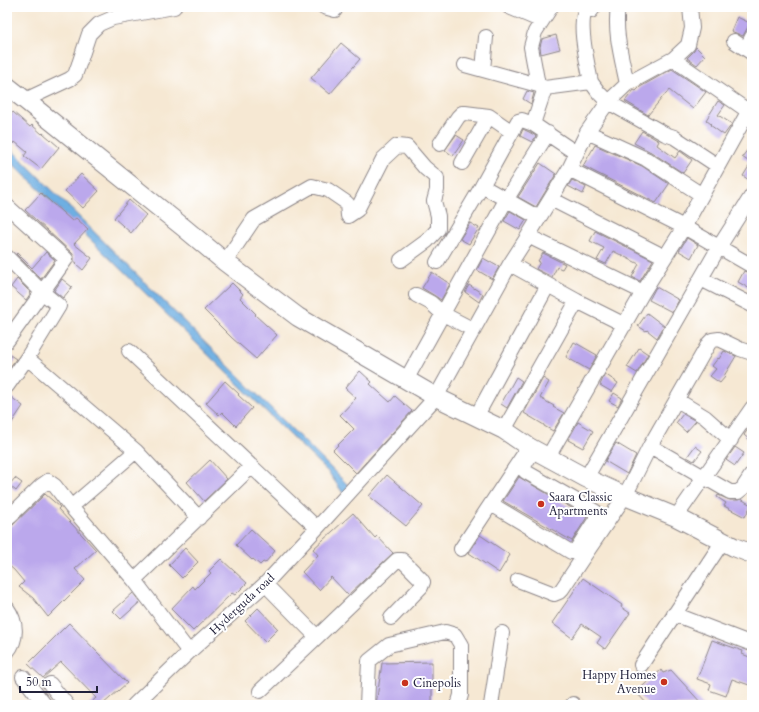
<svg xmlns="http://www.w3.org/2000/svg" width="759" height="712" font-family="Cardo,serif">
<rect width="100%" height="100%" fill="#fff"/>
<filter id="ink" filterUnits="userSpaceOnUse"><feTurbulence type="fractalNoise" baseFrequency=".025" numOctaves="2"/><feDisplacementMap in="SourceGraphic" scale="8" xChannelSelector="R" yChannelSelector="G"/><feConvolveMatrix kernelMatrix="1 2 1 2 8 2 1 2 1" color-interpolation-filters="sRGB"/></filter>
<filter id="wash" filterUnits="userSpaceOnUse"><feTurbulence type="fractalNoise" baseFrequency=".012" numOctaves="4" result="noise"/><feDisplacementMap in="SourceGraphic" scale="16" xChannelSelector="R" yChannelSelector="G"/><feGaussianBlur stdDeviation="0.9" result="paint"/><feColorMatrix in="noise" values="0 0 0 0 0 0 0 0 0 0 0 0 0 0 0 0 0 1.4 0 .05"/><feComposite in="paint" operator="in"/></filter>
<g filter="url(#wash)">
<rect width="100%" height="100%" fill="#f6e8d3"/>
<path fill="#6eafe2" stroke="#48688e" d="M7 145 351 488 345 496 329 473 7 158Z"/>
<g id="blocks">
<path fill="#bba8ec" d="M737 17 750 23 743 36 731 31Z
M556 35 560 49 541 54 540 47 542 39Z
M341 43 360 59 330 94 311 78Z
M696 47 705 56 697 65 687 58 694 51Z
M672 69 706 92 693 109 669 90 666 94V93L648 115 625 101 634 90 636 91 640 87Z
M527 91 534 93 531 104 523 99Z
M718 101 725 105 718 115 732 124 724 135 710 125 711 124 706 120Z
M13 112 30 127 32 125 42 134 43 133 59 147 41 169 24 156 27 152 15 142 14 144 7 137V119Z
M523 129 529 132 536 136 532 142 520 136Z
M642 131 659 141 657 145 675 158 680 151 692 160 683 173 651 152 634 143Z
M456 135 464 140 453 156 445 150Z
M752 144V182L743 176 751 163 742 157Z
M595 145 642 166 669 184 656 203 583 166Z
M540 163 556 174 536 207 518 197Z
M81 174 99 191 83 208 65 191Z
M572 180 586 187 583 194 568 186Z
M41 193 72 221 76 218 88 229 74 244 92 258 83 270 76 264 77 263 74 261V256L72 253 25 210Z
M129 200 146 215 131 233 114 218Z
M510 211 526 220 520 230 504 221Z
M470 223 479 228 469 244 460 239Z
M595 231 653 260 640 281 632 277 639 264 613 251 606 264 597 260 604 248 590 241Z
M687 238 698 245 691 258 679 251Z
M46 252 55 260 41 279 16 254 17 253 32 268Z
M543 253 565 264 562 269 557 267 552 277 536 269 540 262 538 261Z
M483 258 499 267 492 279 477 270Z
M744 271 752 274V290L738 282Z
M432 272 450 284 441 300 435 296 422 288Z
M17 279 31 293 26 300 11 287Z
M62 279 72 287 63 298 54 291Z
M232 283 243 294 240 298 256 314 255 315 277 335 256 359 232 338 204 310Z
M469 285 483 294 479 302 465 292Z
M656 287 679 300 672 312 649 300Z
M647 313 664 326 657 338 647 330 646 331 638 326Z
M574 342 597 355 589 370 566 357Z
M639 348 648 354 637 373 627 367Z
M724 351 736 356 724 376 725 377 720 383 710 376 716 369 712 366 718 358 719 359Z
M7 353 16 359 7 371Z
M360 371 372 382 370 384 390 402 395 396 412 411 356 473 333 450 354 429 340 415 356 398 345 388Z
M605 374 618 383 612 392 600 385Z
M516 377 522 381 507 408 501 404Z
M543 378 549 382 540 398 554 406 553 407 564 413 553 431 544 426V425L524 413Z
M225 381 239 394 238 395 252 408 236 426 222 412 219 415 206 403Z
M614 393 622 398 618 406 609 401Z
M7 394 23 406 7 430Z
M683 414 696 421 686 432 676 423Z
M578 422 593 431 583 448 568 440Z
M752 423V442L744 435Z
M616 443 636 455 627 474 605 461Z
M695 446 702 451 694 461 687 457Z
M735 447 744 453 735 466 726 460Z
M210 460 227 479 204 501 187 482Z
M387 475 423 506 406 526 369 496Z
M519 477 587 517 572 541 503 501Z
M15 478 22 483 16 491 9 485Z
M45 494 60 507 58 509 96 550 75 569 85 580 48 617 33 598 19 587 24 582 14 570 7 564V527L13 525Z
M718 495 730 500H738L741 499 751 505 745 517 724 506 726 503 717 497Z
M353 513 375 538 377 536 393 553 348 595 331 577 319 590 302 572 318 555 313 549Z
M251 529 275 551 265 563 263 562 260 565 253 559 252 560 236 545Z
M480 535 510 555 499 573 469 553Z
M185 548 198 562 182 578 169 565Z
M221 559 247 583 235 595 232 593 193 631 171 609 193 586 195 589 211 573 209 571Z
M583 578 622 605 621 607 630 613 605 649 597 643 601 637 582 624 572 638 552 623Z
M133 593 140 602 121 619 113 611Z
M258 608 278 629 265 642 245 621Z
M69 623 127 683 102 705H88L96 698 61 662 43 678 28 664Z
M712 640 743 651 742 654 752 658V686L732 679 726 696 709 690 711 684 697 679Z
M432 662V705H376L382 663Z
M661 670 663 673 671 670 703 705H648L636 692Z"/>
</g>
</g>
<g filter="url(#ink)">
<use href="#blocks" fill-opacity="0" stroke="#8c8587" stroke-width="1"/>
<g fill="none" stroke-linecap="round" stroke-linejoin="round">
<defs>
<path id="minor" d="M324 7 335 10
M509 7 542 21
M618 7C614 32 622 59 627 84
M734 41 752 53
M746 49 752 37
M673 59 748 111
M465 65 538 85
M483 70 486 37
M591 82C588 66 577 23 586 10L591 11 594 7
M545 88 591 82 599 93 608 102 665 134 674 137 718 166
M25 100 70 79 75 75 79 64 89 34 99 24 113 18 174 7
M533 124 545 88 538 85 531 47 535 32 551 7
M587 132 646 159 702 195
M440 144 458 117 462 113H465L489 116 512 132
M462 163 489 116
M569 169 684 227 752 266
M482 186 539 218
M551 199 665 257
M7 206 66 259 7 341
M528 236 643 292
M7 257 42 292 59 306 27 358 7 386
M225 262 254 219 312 186 328 190 347 203 348 216 357 210 383 159 397 146 407 147 425 168 437 178V190L434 201 438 216V229L427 241 401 260
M437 262 482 186 518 121 522 120 533 124 576 153
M510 264 577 301 625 325
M701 279 752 305
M416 295 431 303 443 314 474 330
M129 351 317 528
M27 358 136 451 199 518
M406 380 506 200 548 133
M677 400 705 417 731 440
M476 417 548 285
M504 430 577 301
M650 446 730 492H738L743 488 752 474
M548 457 643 292 684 227 752 105
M586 478 719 247 752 195
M491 504 571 552H574L576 550 596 519 597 515 596 512 526 472 524 470V466L534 449
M71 507 136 451
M676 517 752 408
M7 519 41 486 48 481 55 486 71 507 134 580 189 652
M461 549 524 454
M134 580 251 467
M518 580 554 594 559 592 562 589 582 559 625 496 650 446 709 343 712 340 719 339 740 349 752 353
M265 584 317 637 397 560H402L421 579 423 582 421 587 391 618
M7 608C17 622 18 639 7 652
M674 614 752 644
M641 665 723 541
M23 677 45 705
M50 684 67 705
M260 691 317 637
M134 705 189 652 265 584 317 528 436 397 510 264 528 236 569 169 587 132 608 102 627 84 673 59 688 45 692 28 690 7
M367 705 369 661 389 645 445 632 455 635 461 645V695L458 705
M491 705 502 633
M573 705V704"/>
<path id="major" d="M7 86 25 100 183 227 225 262 298 317 436 397 504 430 529 447 586 478 625 496 676 517 734 547 752 554"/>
</defs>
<use href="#minor" stroke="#8c8587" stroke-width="16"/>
<use href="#major" stroke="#8c8587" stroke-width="20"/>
<use href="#minor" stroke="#fff" stroke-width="14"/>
<use href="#major" stroke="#fff" stroke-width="18"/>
</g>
</g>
<g fill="#c8321e" stroke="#fff" stroke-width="1.5">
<circle cx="541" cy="504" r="4"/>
<circle cx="664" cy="682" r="4"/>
<circle cx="405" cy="683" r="4"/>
</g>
<g text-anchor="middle" stroke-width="4" stroke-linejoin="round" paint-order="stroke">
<g font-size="12" fill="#22223b" stroke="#fff" text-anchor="start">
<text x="549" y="501">Saara Classic<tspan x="549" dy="14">Apartments</tspan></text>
<text x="656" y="679" text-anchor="end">Happy Homes<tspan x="656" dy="14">Avenue</tspan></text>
<text x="413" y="687">Cinepolis</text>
</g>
<g font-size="12" fill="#22223b" stroke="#fff">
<text transform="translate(242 604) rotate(-43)" y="4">Hyderguda road</text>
</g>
</g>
<rect width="759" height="712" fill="none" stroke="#fff" stroke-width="24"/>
<path d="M20 686v6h77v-6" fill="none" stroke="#22223b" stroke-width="2"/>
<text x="26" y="686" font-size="12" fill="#22223b" stroke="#ffffff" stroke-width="3" paint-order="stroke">50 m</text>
</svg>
